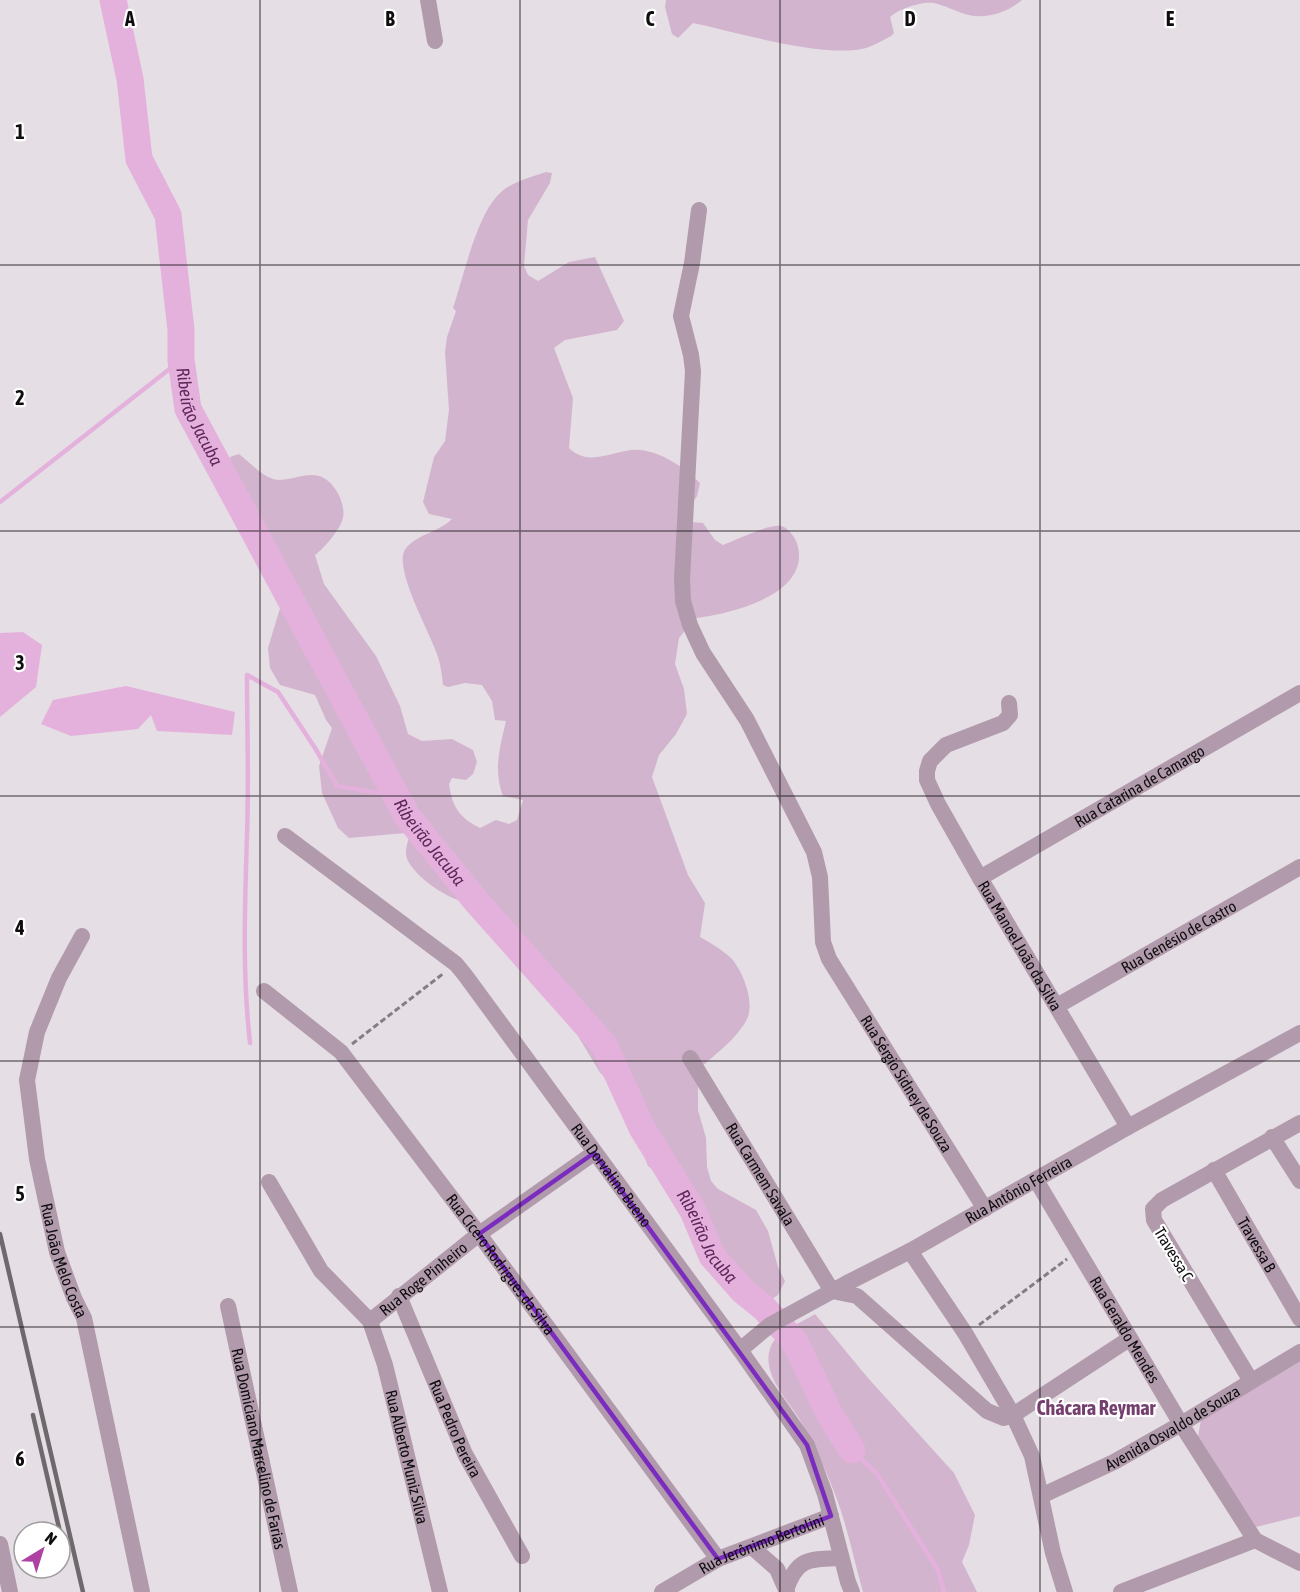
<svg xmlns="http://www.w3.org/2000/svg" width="1300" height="1592" font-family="'Asap Condensed',sans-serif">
<rect width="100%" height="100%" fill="#e5dee4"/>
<path fill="#d3b4ce" d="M666 0H1022C1007 13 984 20 965 14 955 11 944 5 934 3 921 1 899 9 890 17L894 33 891 36C883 40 875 45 866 48 825 59 736 32 693 23L678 38 672 34 665 7Z
M546 172 552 173 550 183 528 220 524 266 528 275 538 281 569 262 595 257 624 321 617 330 565 340 554 348 573 398 569 448C590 469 616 448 640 450 662 452 685 468 700 483L697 496 680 521 703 523 715 540 723 545C736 540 768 524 781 526 789 528 796 538 798 547 809 595 730 614 695 618L679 638 675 664 684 689 687 714 676 734 659 755 652 777 688 875 705 903 700 937C711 943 721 949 731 958 743 971 755 1002 747 1019 737 1039 714 1055 698 1070V1110L706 1138 707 1167 711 1181 718 1189 756 1210 768 1231 778 1267 785 1281 778 1295 769 1301 759 1299 747 1288 715 1244 704 1218 689 1197 648 1166 645 1158V1133L638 1121 630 1117 627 1119 617 1092 599 1071 560 1006 548 979 518 944 466 902C448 900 416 877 408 861 404 852 407 845 409 837L405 833 349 838 338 828 322 793 319 766 332 728 326 720 315 695 280 685 270 668 268 648 281 605 280 591 273 574 243 535 219 490 230 457 239 454C249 462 261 475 273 479 288 483 303 472 319 476 334 480 346 503 343 518 341 528 324 549 315 555L324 584 376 656 400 706 408 734 422 741 452 739 473 750 477 762 473 774 466 780 452 778 449 784C452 807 460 818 480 828L496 820 509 824 517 820 523 800 503 796C493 770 500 747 506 721L495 720 492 701 482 685 465 683 448 687 443 685C442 676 441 666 438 657 432 636 391 566 406 548 418 534 439 532 452 519L429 514 423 502 434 457 445 441 449 410 445 352 447 337 456 311 453 308C464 276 476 216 500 193 512 182 531 177 546 172Z
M815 1314 868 1378 954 1473 975 1515 969 1545 962 1562 977 1592H863C855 1564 849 1535 840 1508 830 1478 815 1447 800 1420 787 1399 760 1373 771 1346 775 1334 804 1321 815 1314Z
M1300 1358V1516L1256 1527 1198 1437 1201 1420Z"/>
<path fill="#e4b1dd" d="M23 632 42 645 36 687 0 717V633Z
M126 686 235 712 232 735 157 731 151 715 138 729 71 736 41 724 53 700Z"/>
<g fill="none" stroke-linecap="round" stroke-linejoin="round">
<path stroke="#e4b1dd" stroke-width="4.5" d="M0 502 181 360
M250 1043C242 972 245 905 247 834 249 781 247 728 247 675L278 692 315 748 337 786 396 796
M852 1450 877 1474 938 1570 944 1592"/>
<path stroke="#e4b1dd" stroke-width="27" id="s1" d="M113 0 130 79 139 159 168 215 181 330V360L188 409 407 816 476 901 604 1045 642 1128 693 1211 712 1256 743 1291 764 1308 795 1342 830 1415 852 1450"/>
<path stroke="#827e81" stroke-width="3" stroke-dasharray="6 3" stroke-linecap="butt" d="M352 1044 444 973
M979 1325 1067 1259"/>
<g stroke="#b09aac" stroke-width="16">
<path d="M428 0 435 41"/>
<path id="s2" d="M699 210 692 263 681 316 691 355 693 371 682 579 683 601 690 625 703 653 747 720 814 852 820 877 823 942 829 959 985 1209"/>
<path id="s3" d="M1009 703 1010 715 1003 723 946 745 930 761 927 771V780L938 804 980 878 1128 1127"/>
<path id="s4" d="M285 836 456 964 465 975 740 1350 807 1445 825 1494 848 1582 852 1592"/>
<path id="s5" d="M980 878 1300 693"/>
<path id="s6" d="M82 936 59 978 37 1032 27 1080 37 1159 57 1252 74 1298 84 1318 142 1592"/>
<path id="s7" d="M264 991 341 1052 479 1234 718 1559"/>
<path id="s8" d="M1057 1006 1300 867"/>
<path id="s9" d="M690 1058 832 1291 857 1296 987 1411 1004 1418 1013 1415 1129 1339"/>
<path d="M1272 1137 1300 1181"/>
<path id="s10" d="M1214 1170 1300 1319"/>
<path id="s11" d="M1036 1180 1181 1424 1255 1540 1300 1563"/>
<path id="s12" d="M269 1182 321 1271 370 1321 385 1365 440 1592"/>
<path d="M910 1251 965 1333 1013 1415 1032 1456 1053 1553 1065 1592"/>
<path id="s13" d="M399 1296 465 1454 522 1556"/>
<path id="s14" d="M228 1306 290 1592"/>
<path id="s15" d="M370 1321 479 1234 594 1153"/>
<path id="s16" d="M740 1350 770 1325 847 1283 910 1251 1128 1127 1300 1033"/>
<path d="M1251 1381 1154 1220 1153 1209 1162 1200 1300 1123"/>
<path id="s17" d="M1041 1496 1114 1462 1181 1424 1300 1352"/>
<path d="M0 1544 10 1592"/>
<path d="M752 1547 777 1569 787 1592"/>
<path d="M786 1590C797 1557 810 1559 841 1558"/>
<path id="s18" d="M662 1592 718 1559 831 1516"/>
<path d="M1121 1592 1255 1540"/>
</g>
<path stroke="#6d696c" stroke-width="4.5" d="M0 1234 83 1592
M33 1415 60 1532"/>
</g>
<path fill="none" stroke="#7b2cbf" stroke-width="4.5" stroke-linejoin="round" d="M594 1153 807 1445 831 1516 718 1559 479 1234Z"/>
<path fill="none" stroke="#0f0d0e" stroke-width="1.5" stroke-opacity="0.55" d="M260 0V1592M520 0V1592M780 0V1592M1040 0V1592M0 265H1300M0 531H1300M0 796H1300M0 1061H1300M0 1327H1300"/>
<g text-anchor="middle" stroke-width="4.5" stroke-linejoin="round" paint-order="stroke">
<g font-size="16" fill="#0f0d0e" stroke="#fff">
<text dy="6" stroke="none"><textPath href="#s5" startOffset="184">Rua Catarina de Camargo</textPath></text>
<text dy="6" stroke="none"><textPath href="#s8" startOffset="140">Rua Genésio de Castro</textPath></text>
<text dy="6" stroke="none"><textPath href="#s3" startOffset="316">Rua Manoel João da Silva</textPath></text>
<text dy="6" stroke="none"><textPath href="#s2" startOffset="934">Rua Sérgio Sidney de Souza</textPath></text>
<text dy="6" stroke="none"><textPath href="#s9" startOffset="136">Rua Carmem Savala</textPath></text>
<text dy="6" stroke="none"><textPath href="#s4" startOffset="476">Rua Dorvalino Bueno</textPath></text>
<text dy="6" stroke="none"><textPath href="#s16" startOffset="322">Rua Antônio Ferreira</textPath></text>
<text dy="6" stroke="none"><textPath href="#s10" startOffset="86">Travessa B</textPath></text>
<text transform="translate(1174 1254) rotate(59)" y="6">Travessa C</text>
<text dy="6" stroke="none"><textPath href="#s6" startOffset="340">Rua João Melo Costa</textPath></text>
<text dy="6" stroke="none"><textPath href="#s7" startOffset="364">Rua Cícero Rodrigues da Silva</textPath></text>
<text dy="6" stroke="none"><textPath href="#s15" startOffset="68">Rua Roge Pinheiro</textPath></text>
<text dy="6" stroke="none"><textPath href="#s11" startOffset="174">Rua Geraldo Mendes</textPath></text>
<text dy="6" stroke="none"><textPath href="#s17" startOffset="148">Avenida Osvaldo de Souza</textPath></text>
<text dy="6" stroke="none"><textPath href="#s13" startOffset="144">Rua Pedro Pereira</textPath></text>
<text dy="6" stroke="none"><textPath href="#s14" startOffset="146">Rua Domiciano Marcelino de Farias</textPath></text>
<text dy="6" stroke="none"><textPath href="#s12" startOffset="314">Rua Alberto Muniz Silva</textPath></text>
<text dy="6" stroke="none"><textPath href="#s18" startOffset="111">Rua Jerônimo Bertolini</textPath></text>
</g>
<g font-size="18" font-style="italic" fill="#61265b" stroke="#fff">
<text dy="6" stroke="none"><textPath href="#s1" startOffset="430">Ribeirão Jacuba</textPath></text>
<text dy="6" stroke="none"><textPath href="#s1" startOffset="916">Ribeirão Jacuba</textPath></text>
<text dy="6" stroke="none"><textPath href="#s1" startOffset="1402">Ribeirão Jacuba</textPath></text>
</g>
<g font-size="20" font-weight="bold" fill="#743e6e" stroke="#fff">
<text x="1096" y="1415">Chácara Reymar</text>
</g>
</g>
<g font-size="20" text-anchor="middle" font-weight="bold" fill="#0f0d0e" stroke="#fff" stroke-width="4.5" stroke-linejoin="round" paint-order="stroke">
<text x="130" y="26">A</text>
<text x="390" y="26">B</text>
<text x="650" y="26">C</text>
<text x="910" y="26">D</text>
<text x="1170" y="26">E</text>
<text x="20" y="139">1</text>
<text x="20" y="405">2</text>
<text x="20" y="670">3</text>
<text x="20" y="935">4</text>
<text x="20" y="1201">5</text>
<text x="20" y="1466">6</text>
</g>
<g transform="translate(42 1550) rotate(38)"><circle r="28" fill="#ffffff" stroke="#9f9e9f" stroke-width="1.5"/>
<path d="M0-4.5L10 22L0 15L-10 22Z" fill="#ad42a3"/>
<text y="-9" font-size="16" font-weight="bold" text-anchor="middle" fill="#0f0d0e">N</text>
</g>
</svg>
